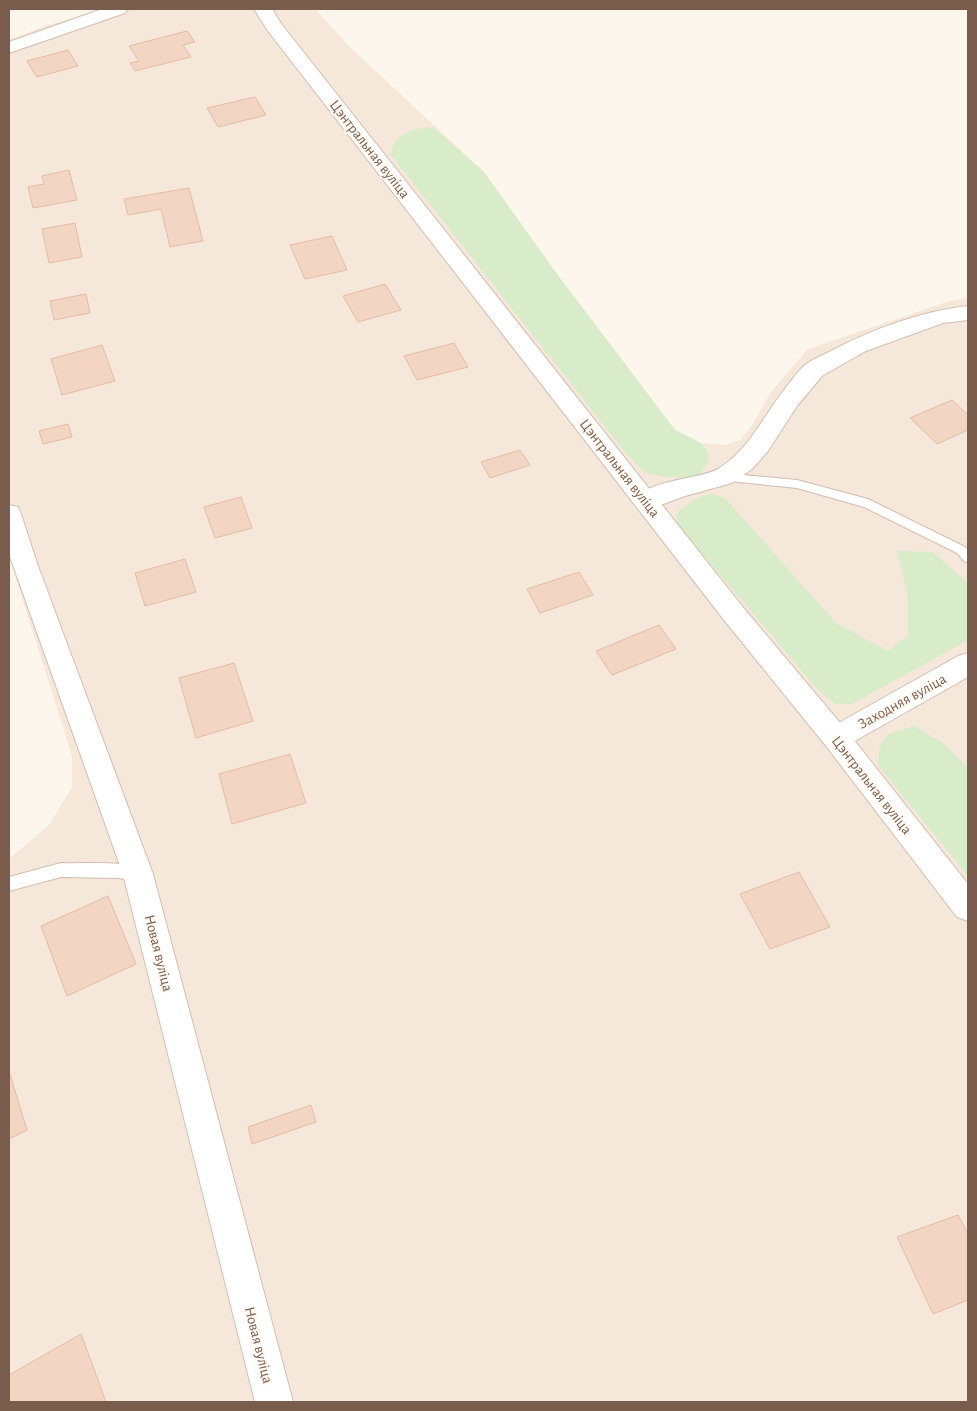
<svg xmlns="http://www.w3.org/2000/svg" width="977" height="1411" font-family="'Alegreya Sans',sans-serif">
<rect width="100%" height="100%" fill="#fdf6ec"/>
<path fill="#f5e8da" d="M103 9H315L350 47 484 172 557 274 675 430 702 443 724 445 740 440 751 427 771 392 808 349 949 301 968 298V1402H9V859L49 825 72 787V756L9 557V40L45 26Z"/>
<path fill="#d8ecc9" d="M433 127 484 172 557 274 675 430C700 442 724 450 696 478L666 477 645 473 624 451 391 155C394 131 413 130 433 127Z
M712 494 725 498 836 623 888 651 908 636V595L897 551 933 552 968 583V640L852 704H835L817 689 678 525 676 518 678 511 698 497Z
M914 726 943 743 968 768V876L878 765 879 748 888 734Z"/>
<path fill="#f3d5c3" stroke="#e6bba3" d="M187 31 195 42 183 45 191 57 135 71 130 63 139 61 129 46Z
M68 50 78 66 37 77 27 61Z
M255 97 266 115 218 127 207 108Z
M69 170 77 200 33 208 28 187 44 184 42 176Z
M189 188 203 241 170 247 161 209 128 215 124 199Z
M75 223 82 257 49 263 42 229Z
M332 236 347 270 305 279 290 245Z
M385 284 401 310 358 322 343 296Z
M86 294 90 313 54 320 50 301Z
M454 343 468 367 417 380 404 356Z
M102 345 115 381 62 395 51 359Z
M952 400 968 415V430L937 444 910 418Z
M68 424 72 437 43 444 39 431Z
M520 450 530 465 490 478 481 462Z
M241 497 252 528 215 538 204 507Z
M185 559 196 592 145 606 135 573Z
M579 572 593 595 540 613 527 589Z
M659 625 676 649 612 675 596 651Z
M234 663 253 721 196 738 179 678Z
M290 754 306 803 232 824 219 774Z
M799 872 830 927 770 949 740 894Z
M108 896 136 964 67 996 41 926Z
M9 1071 27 1130 9 1139Z
M311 1105 316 1122 252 1144 248 1127Z
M958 1215 968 1234V1300L933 1314 897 1237Z
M81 1334 106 1402H9V1375Z"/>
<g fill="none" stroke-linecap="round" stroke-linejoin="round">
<defs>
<path id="service" d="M723 473 797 480 868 499 965 547 968 550V563L964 561 957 553 864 507 797 488 719 480 717 477 719 474Z
M61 863C87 864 118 860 143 869L145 874 143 879 138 881 118 878 61 877 9 891V877Z"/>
<path id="minor" d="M102 9H128L125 13 9 53V42Z
M968 306V320L943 323 866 351 822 376 797 406 768 451 752 469 732 483 685 496 647 510 638 507 635 501C647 479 698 480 718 469 749 449 760 422 781 394 788 385 796 373 805 365 811 360 821 356 829 352 870 330 921 311 968 306Z
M9 505 18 507 21 514 38 566 153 874 293 1402H255L123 874 9 554Z
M968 653V677L846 746 836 750 826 746 822 738 826 730 958 656Z"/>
<path id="tertiary" d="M254 9H272L282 25 742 606 846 730 968 884V921L957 917 826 746 724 620 268 31Z"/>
</defs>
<use href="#service" stroke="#d1beb0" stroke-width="2"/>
<use href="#minor" stroke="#d1beb0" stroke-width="2"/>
<use href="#tertiary" stroke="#d1beb0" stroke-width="2"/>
<use href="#service" fill="#fff" fill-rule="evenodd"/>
<use href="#minor" fill="#fff" fill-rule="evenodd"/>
<use href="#tertiary" fill="#fff" fill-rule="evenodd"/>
</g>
<g text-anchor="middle" stroke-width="4" stroke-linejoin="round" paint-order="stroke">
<g font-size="15" fill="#7a5c4d" stroke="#fffaf3">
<text transform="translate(370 149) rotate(52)" y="5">Цэнтральная вуліца</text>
<text transform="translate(620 468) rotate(52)" y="5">Цэнтральная вуліца</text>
<text transform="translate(902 701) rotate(-29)" y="5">Заходняя вуліца</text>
<text transform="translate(872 785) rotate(52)" y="5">Цэнтральная вуліца</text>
<text transform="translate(159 953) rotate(76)" y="5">Новая вуліца</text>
<text transform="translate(259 1345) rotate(76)" y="5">Новая вуліца</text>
</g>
</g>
<rect width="977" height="1411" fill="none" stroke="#7a5c4d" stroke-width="20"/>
</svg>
